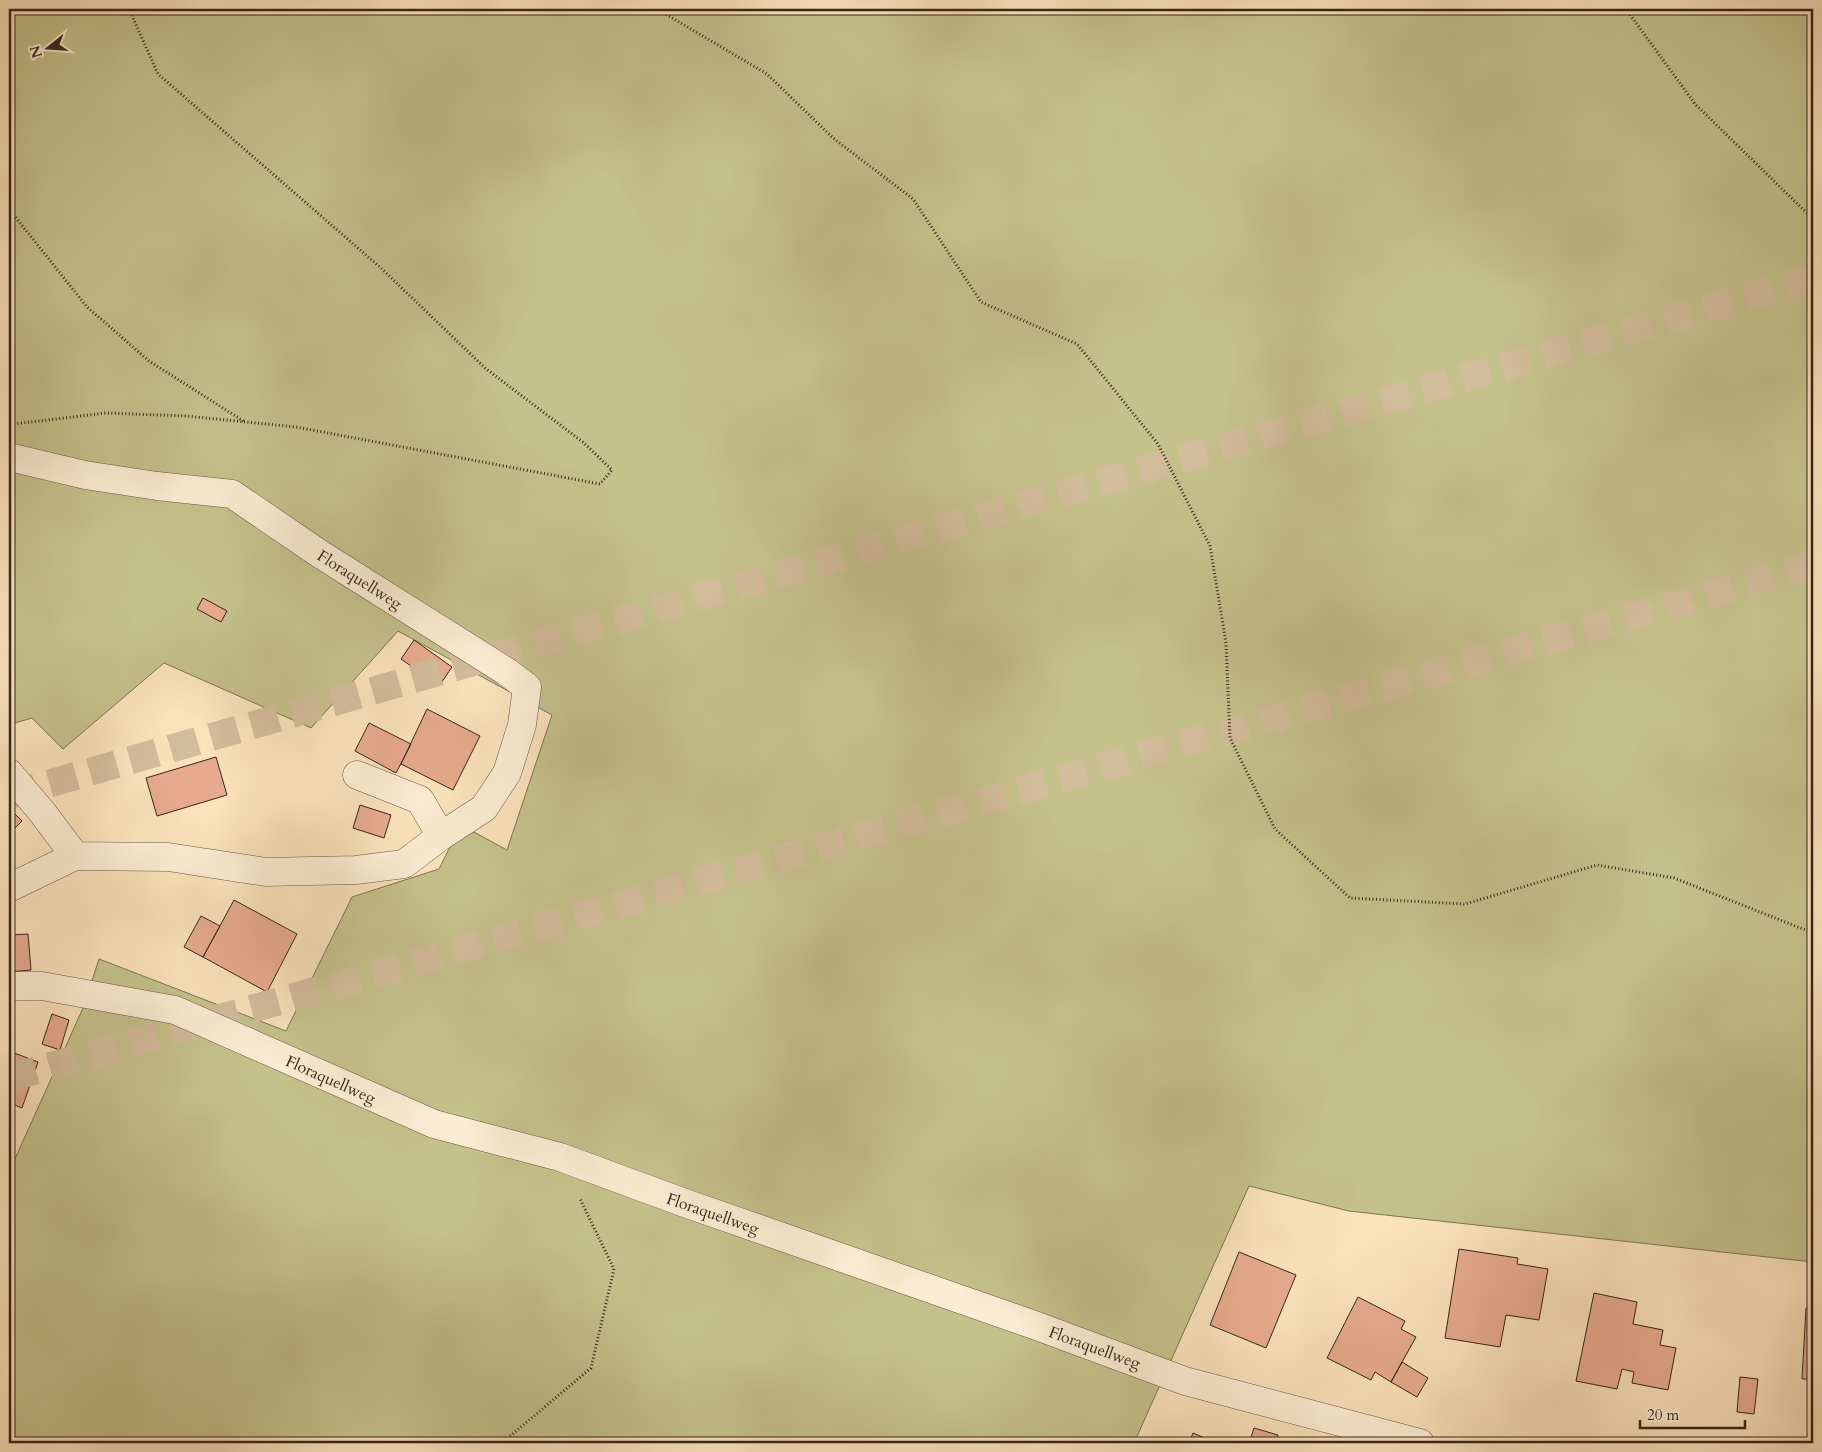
<svg xmlns="http://www.w3.org/2000/svg" width="1822" height="1452" font-family="Cardo,serif">
<rect width="100%" height="100%" fill="#fae2bb"/>
<filter id="stains"><feTurbulence type="fractalNoise" baseFrequency=".004" numOctaves="4"/><feColorMatrix values="0 0 0 0 .2 0 0 0 0 .09 0 0 0 0 .02 0 0 0 .5 -.17"/></filter>
<radialGradient id="worn" r=".72"><stop offset=".6" stop-color="#630" stop-opacity="0"/><stop offset="1" stop-color="#630" stop-opacity=".3"/></radialGradient>
<path fill="#c5c18b" stroke="#7e7454" d="M9 9H1813V1262L1349 1211 1249 1186 1134 1443H9V1172L83 1008 99 959 286 1031 352 897 439 869 461 825 507 850 552 715 398 631 311 728 164 663 63 749 32 718 15 723 9 721Z"/>
<path fill="#e7aa8e" stroke="#36261c" d="M203 598 227 611 221 622 197 609Z
M414 640 452 667 439 686 401 659Z
M427 709 480 736 453 790 401 764Z
M369 723 411 744 396 773 355 751Z
M216 757 227 795 157 816 146 778Z
M360 805 391 815 384 838 353 828Z
M9 808 22 821 9 834Z
M234 900 297 934 267 992 203 957Z
M201 916 220 926 203 957 184 947Z
M28 934 31 970 9 972V935Z
M52 1014 69 1020 60 1050 42 1044Z
M9 1051 38 1062 22 1108 9 1103Z
M1459 1249 1518 1258 1517 1264 1548 1269 1539 1320 1506 1315 1500 1347 1445 1338Z
M1239 1252 1296 1275 1266 1348 1210 1325Z
M1594 1293 1637 1302 1633 1324 1663 1330 1660 1345 1676 1348 1668 1390 1632 1383 1634 1372 1622 1369 1617 1389 1576 1381Z
M1358 1297 1405 1321 1401 1329 1416 1337 1391 1382 1375 1372 1371 1380 1327 1358Z
M1806 1308 1813 1309V1379H1802Z
M1402 1362 1428 1378 1417 1397 1391 1382Z
M1740 1377 1758 1379 1754 1414 1737 1412Z
M1254 1428 1278 1435 1276 1443H1249Z
M1193 1433 1217 1443H1189Z"/>
<g fill="none" stroke-linecap="round" stroke-linejoin="round">
<path stroke="#d3bc9b" stroke-width="28" stroke-dasharray="28 14" stroke-linecap="butt" d="M9 795 1813 278
M9 1078 1813 565"/>
<defs>
<path id="minor" d="M9 457 85 475 157 486 232 494 320 554 507 672 527 687 522 725 507 773 484 808 441 836
M9 773 42 812 75 856
M9 888 75 856 168 857 266 872 356 870 404 864 441 836 420 800 357 775
M9 986H42L175 1010 434 1124 560 1157 682 1202 1037 1326 1185 1381 1420 1443"/>
</defs>
<use href="#minor" stroke="#675544" stroke-width="29"/>
<path stroke="#36261c" stroke-width="3" stroke-dasharray="1 2.5" stroke-linecap="butt" d="M657 9 767 74 833 138 913 199 981 302 1077 344 1158 444 1210 546 1226 643 1230 738 1275 829 1350 898 1465 904 1597 865 1674 878 1813 933
M1626 9 1695 104 1813 219
M9 209 87 307 149 361 245 422
M14 424 106 413 186 416 296 427 600 484 612 470 584 443 485 368 382 269 158 74 129 9
M502 1443 591 1368 614 1269 580 1199"/>
<use href="#minor" stroke="#fcecd3" stroke-width="28"/>
</g>
<g text-anchor="middle" stroke-width="4" stroke-linejoin="round" paint-order="stroke">
<g font-size="16" fill="#36261c" stroke="#fcecd3">
<text transform="translate(360 579) rotate(32)" y="6">Floraquellweg</text>
<text transform="translate(331 1079) rotate(24)" y="6">Floraquellweg</text>
<text transform="translate(713 1213) rotate(19)" y="6">Floraquellweg</text>
<text transform="translate(1095 1347) rotate(20)" y="6">Floraquellweg</text>
</g>
</g>
<rect width="1822" height="1452" fill="none" stroke="#fae2bb" stroke-width="30"/>
<rect x="10" y="10" width="1802" height="1432" fill="none" stroke="#36261c" stroke-width="2.5"/>
<rect x="15" y="15" width="1792" height="1422" fill="none" stroke="#36261c"/>
<g transform="translate(48 48) rotate(253)" stroke="#fcecd3" stroke-width="4" paint-order="stroke">
<path d="M0-4L9 19L0 12L-9 19Z" fill="#36261c"/>
<text y="-8" font-size="14" font-weight="bold" text-anchor="middle" fill="#36261c">N</text>
</g>
<path d="M1640 1420v8h105v-8" fill="none" stroke="#36261c" stroke-width="2.5"/>
<text x="1647" y="1420" font-size="15" fill="#36261c" stroke="#fcecd3" stroke-width="4" paint-order="stroke">20 m</text>
<rect width="100%" height="100%" filter="url(#stains)"/>
<rect width="100%" height="100%" fill="url(#worn)"/>
</svg>
